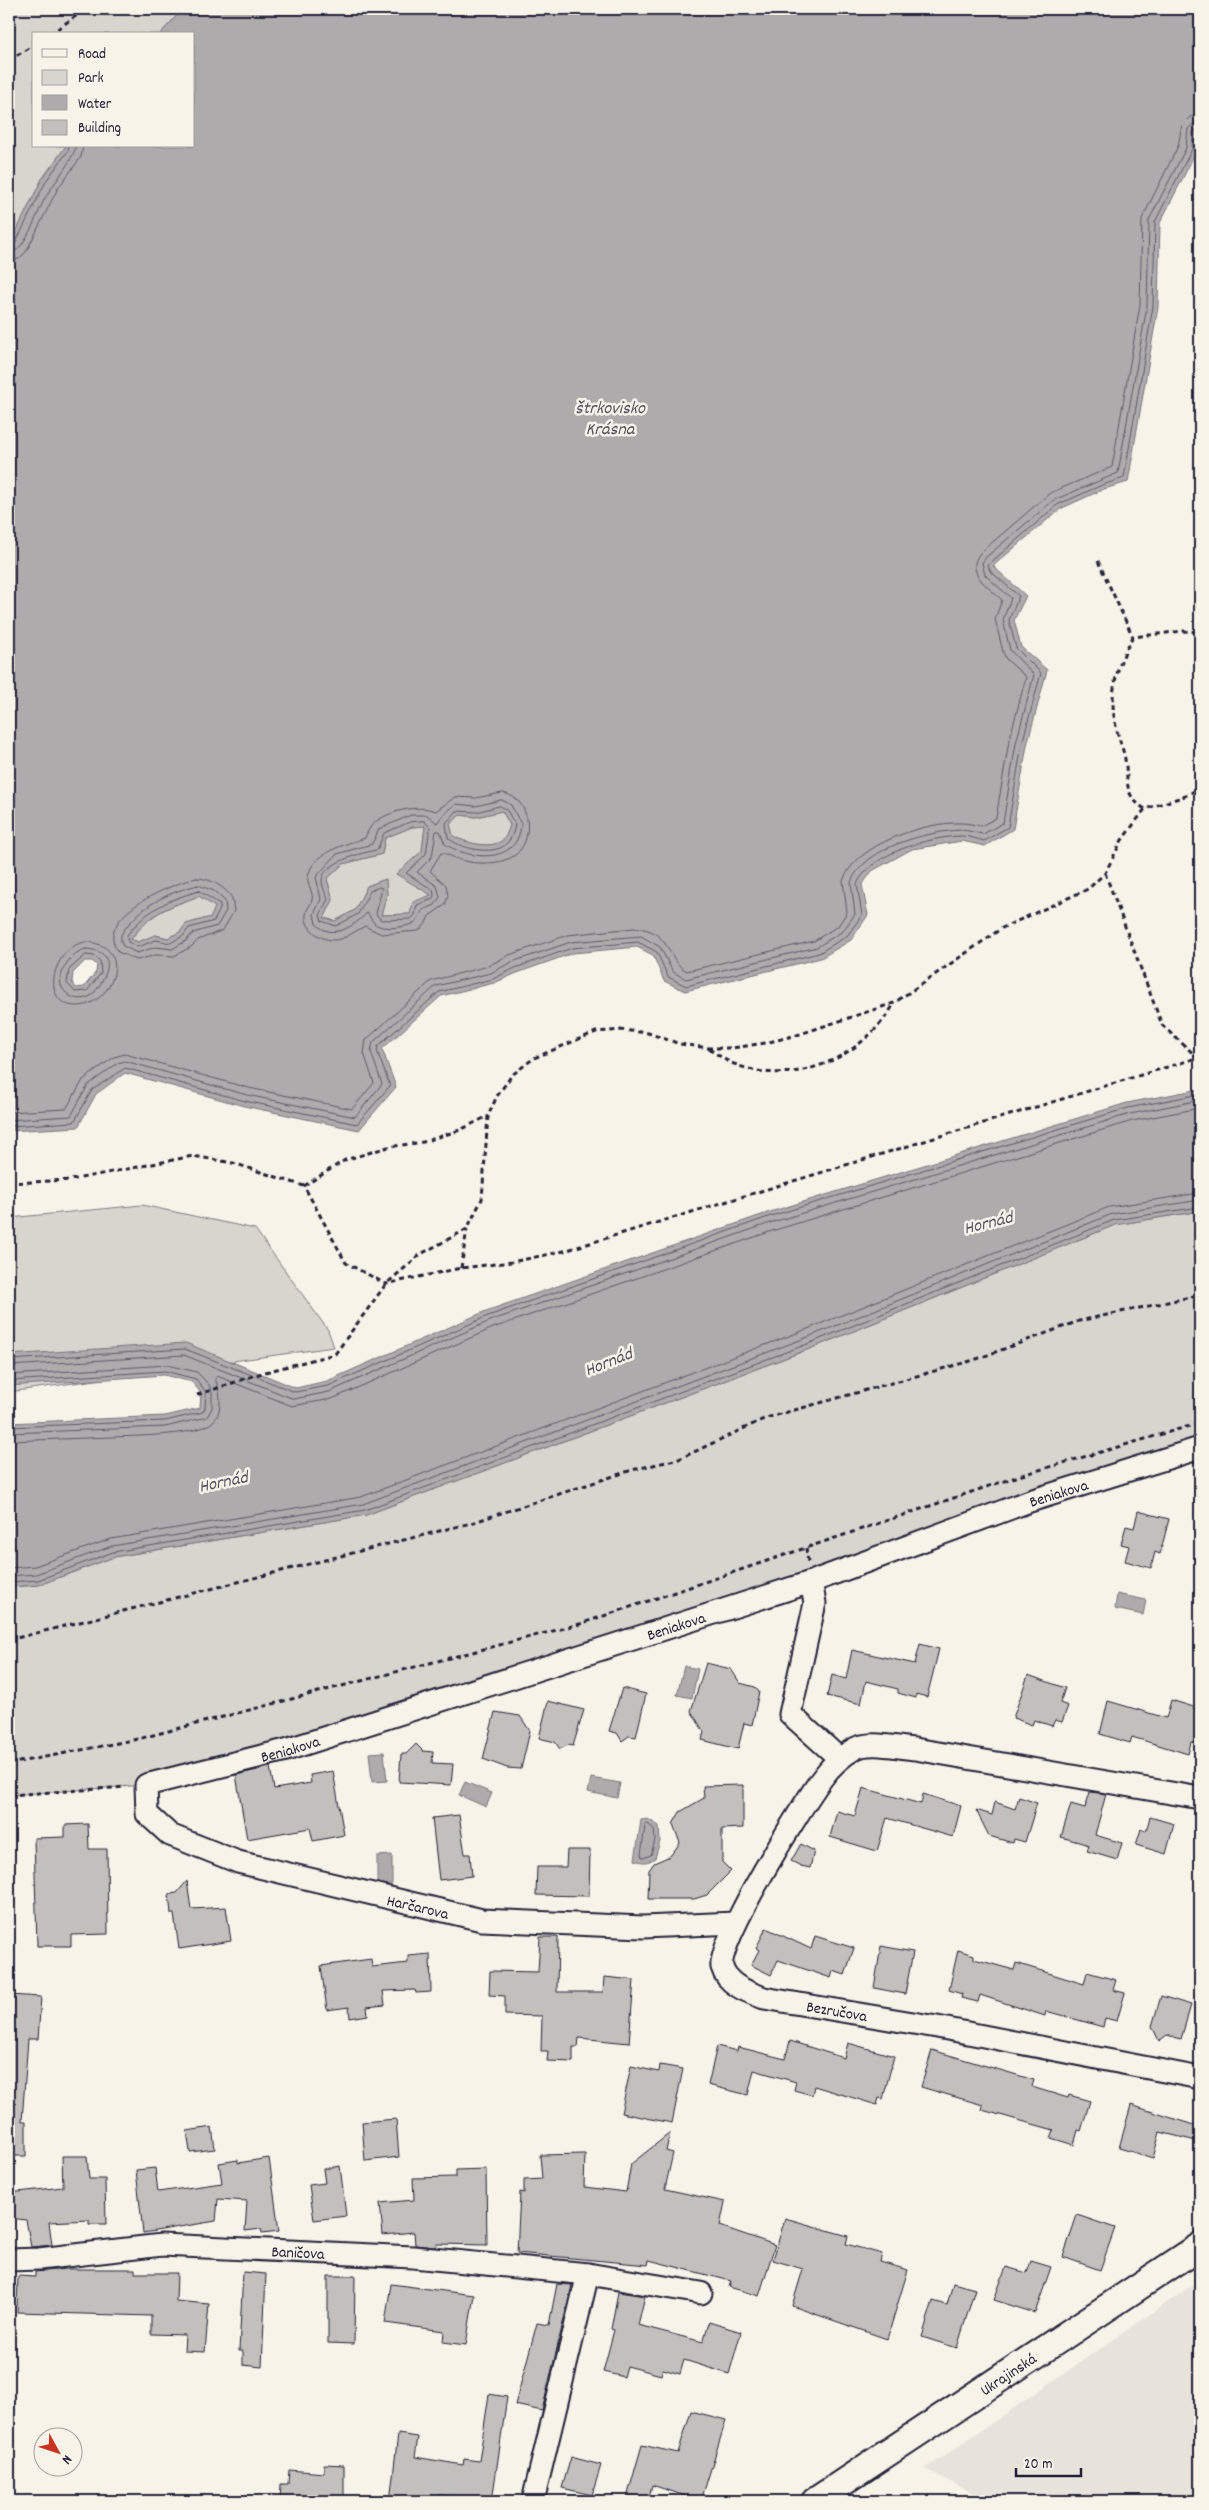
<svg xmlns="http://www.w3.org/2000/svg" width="1209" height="2510" font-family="Dekko,sans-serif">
<rect width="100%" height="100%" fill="#f7f3e8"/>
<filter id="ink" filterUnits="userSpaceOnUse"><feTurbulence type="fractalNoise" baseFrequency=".02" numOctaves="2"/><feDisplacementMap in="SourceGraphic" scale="10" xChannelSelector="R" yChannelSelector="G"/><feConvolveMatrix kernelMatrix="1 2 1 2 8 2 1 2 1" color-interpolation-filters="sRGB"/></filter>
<g filter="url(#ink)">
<path fill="#e7e3db" d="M1200 2280V2501H989L925 2469Z"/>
<path fill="#d8d5cf" stroke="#7d7c85" d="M9 9H183L160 34H34V146H66L42 179 9 246Z
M502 811 510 825C508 831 506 839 500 842 487 849 464 842 453 836L450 824 460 815 476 817Z
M425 826 422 851 431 895 410 914 381 915 387 894 385 879 367 886 355 910 335 921 324 918 333 900 327 879 343 864 382 854 385 838 412 827Z
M199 896 216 907 211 917 186 924 180 932 168 938 156 935 138 942 131 939C155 910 165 909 199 896Z
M142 1205 255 1229 328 1330 334 1347 9 1392V1218Z
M1200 1211V1448L146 1785 9 1795V1587L39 1585 114 1557 366 1515 812 1348 1115 1225Z"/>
<path fill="#aeabad" stroke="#76747f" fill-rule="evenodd" d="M183 9H1200V92L1197 150 1160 223 1158 307 1128 482 1104 489 1060 509 993 566 1026 596 1014 620 1021 647 1047 670 1027 745 1013 829 985 846 962 841 912 849 872 871 862 885 868 915 851 940 821 958 685 991 664 981 653 955 637 947 573 953 517 973 494 983 441 996 382 1049 396 1087 359 1130 244 1106 125 1073 96 1094 78 1127 9 1131V246L42 179 66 146H194V34H160ZM502 811 510 825C508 831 506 839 500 842 487 849 464 842 453 836L450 824 460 815 476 817ZM425 826 422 851 396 874 431 895 413 902 410 914 381 915 387 894 386 879 367 886 355 910 335 921 324 918 333 900 327 879 343 864 382 854 385 838 412 827ZM199 896 215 907 211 917 186 924 180 932 168 938 155 935 138 942 131 939C150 912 169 907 199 896ZM85 961H92L97 965 96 972 84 987 76 988 72 982 73 973Z
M1200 1089V1211L1115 1225 812 1348 366 1515 114 1557 39 1585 9 1587V1423L165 1416 200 1408 201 1393 192 1382 164 1375 9 1386V1355L186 1343 296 1388 327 1381 486 1311 770 1212 1127 1103Z
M1117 1594 1146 1600 1143 1615 1115 1609Z
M684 1666 698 1669 692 1698 677 1695Z
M384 1752 387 1781 372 1782 369 1753Z
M591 1778 620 1783 617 1798 588 1792Z
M465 1782 492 1793 486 1807 459 1795Z
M648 1819 659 1826 660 1841 655 1858C648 1863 643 1863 635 1860L641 1820Z
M392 1855V1884L377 1885V1856Z"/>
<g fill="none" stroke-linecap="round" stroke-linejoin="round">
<path stroke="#5a5969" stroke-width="1" d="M9 247 15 244 46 181 68 151 69 146
M9 254C24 253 37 214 44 200 51 187 75 157 76 146
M9 261 19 259 26 252 58 188 81 157 83 146
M503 793C535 798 536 852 505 860 490 865 470 864 455 858 450 856 446 853 441 853L430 871 446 885 448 896 445 905 429 916 425 925 418 931 381 934 365 926C357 930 349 936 341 939 326 944 304 931 306 914 307 908 311 905 312 900 314 893 307 885 308 877 311 853 346 844 365 838 367 833 369 828 373 824 387 811 418 804 436 811L455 797 475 798Z
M502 800 511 805 521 824C519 864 471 861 445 844L440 831H436L432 857 417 872 437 886 440 897 435 905 423 910 415 923C406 927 382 931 374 923 371 920 370 916 367 913 354 926 333 941 316 924L314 914 321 899 316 877 337 854 372 844 379 829 411 815H427L437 823 443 815 456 804 475 806Z
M500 806 506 809 515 824C514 832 511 840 505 845 492 856 459 848 448 838L446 823 457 811 476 812Z
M424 821 430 827 426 854 406 873 433 890 434 895 433 899 417 905 415 915 411 919 381 920 376 914 382 888 379 887 370 891 358 914 336 926 322 921 320 915 328 899C326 894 322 887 322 881 321 863 364 852 377 850L384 833 410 822Z
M197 878C210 878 225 887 232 898L234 911 223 930 198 940 191 947 174 956 156 955 137 960 118 952C92 916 173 883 197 878Z
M198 885 214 891 225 901 226 911 217 926 193 933 186 941 172 949 156 947 137 953 123 946C118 937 122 932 128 925 146 903 170 892 198 885Z
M199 891 220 904V909L214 921 189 928 183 936 170 943 156 940 138 947 128 942 127 935C148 909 167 900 199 891Z
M86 942C136 944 113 1007 76 1006 38 1005 53 945 86 942Z
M86 949C121 951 106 980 91 996 78 1002 68 998 61 986 58 971 71 952 86 949Z
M86 955 94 956 100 961 101 973 87 991 75 992 67 983 69 970Z
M9 1112 66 1109 83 1080 114 1057 125 1054 249 1088 352 1109 374 1083 364 1053 366 1040 431 981 488 966 509 955 568 935 634 928C671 928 667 962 687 971L814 941 838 926 847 912 843 881C855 844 927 821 962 823 969 823 975 825 981 826L996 818 1009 741 1026 677 1006 659 1003 652 995 619 1002 600C989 587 963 573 981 552L1050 493 1112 467 1140 305 1142 219 1178 146 1182 125 1190 117 1200 115
M9 1120 71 1116 88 1085 118 1063 125 1061 247 1095 355 1117 382 1084 371 1052 373 1042 436 986 491 973 512 962 571 942 641 936 660 947 673 972 686 979 817 947 843 931 855 914 851 882C865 847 926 832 960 830 967 830 976 833 983 834L1003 823 1016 743 1034 675 1010 650 1003 620 1011 598 985 575 982 563 986 557 1054 500 1118 473 1147 306 1149 220 1186 148 1188 129 1193 124 1200 122
M9 1126 74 1122 92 1090 125 1068 245 1101 357 1124 390 1086 377 1051 378 1046 439 992 493 979 515 968 572 948 638 942 657 952 668 977 686 986 819 953 847 936 862 915 857 884C871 853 929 837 961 836 968 836 977 839 984 841L1008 827 1022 744 1041 673 1016 648 1009 620 1019 596 990 571 988 565 1057 505 1102 485 1124 478 1153 306 1155 222 1192 149 1193 132 1200 129
M9 1360 185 1349 295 1392 328 1386 488 1316 771 1216 1128 1108 1200 1094
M9 1366 184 1355 294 1399 329 1392 490 1321 773 1222 1130 1114 1200 1100
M9 1375 167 1365 197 1372 209 1385 212 1392V1408L207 1417 165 1427 9 1433
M9 1381 165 1371 196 1379 206 1392 205 1408 203 1412 165 1421 9 1427
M9 1441C43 1440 78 1438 112 1437 135 1436 191 1436 210 1424 224 1415 221 1391 215 1379L217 1376 292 1406 332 1399 493 1328 775 1230 1132 1121 1200 1108
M9 1568 35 1566 111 1539 361 1497 805 1330 1109 1207 1200 1193
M9 1576 36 1574 112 1546 363 1504 808 1337 1112 1214 1200 1200
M9 1582 38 1580 113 1552 365 1510 810 1343 1114 1220 1200 1207
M648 1824 654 1829 655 1840 651 1855 643 1858 641 1855 645 1826Z"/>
</g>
<path fill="#c2bfbd" stroke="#22223b" d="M1138 1511 1169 1519 1160 1554 1155 1552 1151 1568 1125 1561 1129 1546 1121 1544 1126 1526 1134 1528Z
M920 1644 939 1649 927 1697 916 1694V1698L898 1693V1689L866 1681 861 1704 827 1696 832 1675 846 1679 852 1650 915 1664Z
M706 1663 731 1669 740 1683 755 1687 759 1692 752 1725 744 1723 738 1749 702 1740 704 1732 691 1711Z
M1028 1675 1065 1688 1060 1703 1068 1706 1062 1722 1055 1720 1052 1726 1034 1720 1032 1725 1013 1718Z
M622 1688 646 1694 636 1737 629 1736 622 1741 617 1733 609 1731Z
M1171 1700 1200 1709V1725L1195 1743 1191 1742 1188 1754 1132 1737 1130 1743 1100 1734 1108 1701 1166 1718Z
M548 1701 584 1710 573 1746 568 1745 560 1749 555 1742 539 1738Z
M495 1712 520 1716 530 1731 521 1769 507 1768 483 1759Z
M416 1744 423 1751 433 1752 432 1763 453 1764 451 1785 399 1782 401 1754H406Z
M270 1767 274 1789 311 1783 310 1775 333 1771 344 1835 313 1841 310 1828 247 1839 236 1775Z
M743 1785V1828L722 1829V1862L731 1871 707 1895 694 1899H648L649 1870 654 1863 670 1856 680 1843 673 1824 680 1812 704 1798 703 1786Z
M863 1788 921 1804 923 1794 961 1806 953 1837 887 1818 877 1851 830 1837 837 1811 855 1816Z
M1090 1792 1106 1794 1095 1835 1122 1843 1117 1860 1087 1851 1089 1845 1061 1837 1071 1804 1085 1808Z
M1019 1797 1037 1803 1025 1842 1014 1839 1013 1843 989 1836 976 1810 992 1815 995 1802 1015 1809Z
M459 1815 465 1854H470L472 1876 439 1880 432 1818Z
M1150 1817 1174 1824 1166 1854 1136 1845 1141 1829 1146 1831Z
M88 1824 89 1849H107L108 1934 71 1935V1946H37L34 1838 65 1837V1825Z
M801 1844 814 1851 810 1868 801 1866 791 1861Z
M567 1850H590L589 1896 536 1895 537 1867H566Z
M187 1881 191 1909 226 1907 231 1941 179 1949 174 1914H171L169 1894 177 1893Z
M766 1928 811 1949 815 1936 854 1948 845 1975 833 1971 831 1978 778 1960 771 1975 751 1965 759 1950 756 1948Z
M540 1937H558L557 1992H603L604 1977 634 1980 629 2043 579 2038 578 2047H573V2062L547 2061 548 2051H541L542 2016 505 2015V1996L489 1995 490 1971 538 1972Z
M881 1946 913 1952 905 1994 874 1988Z
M958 1950 974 1955V1959L1014 1970 1016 1963 1084 1984 1087 1972 1116 1980 1113 1990 1125 1993 1117 2021 1105 2018 1103 2027 1046 2011 1045 2016 980 1995 978 2002 961 1998 962 1994 949 1990Z
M430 1954 431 1992 416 1993 415 1990 383 1991 385 2005 367 2007 368 2015 350 2018 349 2007 327 2010 321 1966 371 1959 372 1967 408 1963V1956Z
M9 1995 41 1997 38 2039H28L22 2121H26V2156H9Z
M1161 1996 1191 2005 1181 2039 1167 2035 1159 2041 1152 2026Z
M790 2041 844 2058 848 2043 894 2056 883 2099 879 2098 877 2105 814 2086 812 2095 794 2090 796 2082 754 2070 748 2095 708 2085 717 2046 737 2051 738 2047 785 2059Z
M932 2050 1034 2080 1032 2087 1068 2098 1069 2095 1090 2101 1081 2131 1078 2130 1074 2145 1051 2138 1054 2130 982 2110 983 2105 921 2087Z
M660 2065 683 2069 672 2123 621 2113 631 2066 659 2072Z
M1131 2105 1200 2127V2142L1160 2132 1153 2158 1119 2148Z
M396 2119 399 2157 365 2161 362 2122Z
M212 2127 215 2149 190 2152 187 2131Z
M670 2133 666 2151 673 2153 665 2189 725 2202 720 2226 775 2245 759 2296 729 2287 731 2281 649 2260 648 2265 517 2253 520 2192 524 2193V2180L542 2179 540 2155 585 2154 584 2187 626 2192 631 2164Z
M62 2156H87L89 2179H105L106 2224H89V2220L49 2222 52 2245 31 2247 26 2220 9 2218V2193L63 2187Z
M269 2158 279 2231 262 2233 261 2229 245 2231 247 2201 218 2199 216 2221 143 2233 136 2170 155 2168 158 2192 222 2183 219 2163 238 2160V2163Z
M340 2166 346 2216 314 2220 309 2185 325 2183 323 2169Z
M486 2169 487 2245 437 2244 435 2247 415 2245 414 2232 383 2235 380 2203 414 2200 413 2178 456 2177V2170Z
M1077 2215 1115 2228 1100 2270 1063 2257Z
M785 2218 848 2236 846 2244 882 2254 880 2262 908 2270 887 2339 792 2306 803 2269 773 2260Z
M1031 2261 1051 2267 1035 2313 994 2300 1006 2267 1027 2273Z
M66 2269H135V2273H177L176 2301 209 2304 205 2352 184 2351 185 2335 151 2334V2316L17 2312 18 2276 35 2277V2272Z
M243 2272 266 2274 262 2367 243 2365V2351H239Z
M328 2276H355L354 2344 328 2343Z
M953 2283 975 2289 957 2348 922 2337 933 2301 947 2305Z
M391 2284 474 2295 466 2345 443 2342 444 2331 385 2323Z
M557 2284 572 2285 542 2411 515 2405 537 2323 549 2325Z
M618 2292 645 2296 638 2325 703 2342 709 2322 741 2332 729 2374 684 2360 680 2374 663 2369 661 2375 627 2366 624 2377 603 2372 614 2330 611 2329Z
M489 2394 507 2397 492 2501 439 2495 438 2501H390L398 2434 418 2437 415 2457 463 2465 464 2459 479 2461Z
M691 2411 726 2420 701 2501 652 2485 648 2501H626L642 2445 678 2453Z
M571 2457 601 2465 592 2495 562 2488Z
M324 2464 344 2465V2501H280L281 2484H288L289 2470 324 2473Z"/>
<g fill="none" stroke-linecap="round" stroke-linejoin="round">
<defs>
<g id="minor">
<path d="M811 1582 815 1603 790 1714 840 1759"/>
<path id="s1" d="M1200 1798 915 1749C898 1748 869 1740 854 1749 842 1756 831 1766 823 1777 804 1802 716 1943 722 1967 727 1985 748 1992 764 1998L937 2027 1200 2078"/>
<path id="s2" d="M735 1923 643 1927 482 1920 238 1862 170 1835 147 1814 146 1785 286 1750 811 1582 1030 1501 1200 1448"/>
<path id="s3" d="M9 2260 39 2259 162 2245 413 2257 588 2274 701 2293"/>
<path d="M533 2501 588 2274"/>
</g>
<g id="major">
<path id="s4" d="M815 2501 1200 2246"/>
</g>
</defs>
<use href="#minor" stroke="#22223b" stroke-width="25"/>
<use href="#major" stroke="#22223b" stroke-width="30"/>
<path stroke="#22223b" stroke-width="3" stroke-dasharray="5 4" stroke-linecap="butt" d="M50 34 86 9
M9 60 34 45
M1098 561 1133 637
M1145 809C1123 795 1129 783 1125 759 1123 748 1118 737 1116 726 1108 694 1117 664 1133 637L1183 631 1200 632
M1105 873 1162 1025 1198 1058
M709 1049C716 1053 724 1060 732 1063 792 1090 863 1058 894 1004
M9 1183 71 1180 193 1156 233 1163 304 1186 346 1263 386 1284 461 1268 512 1262 564 1251 1200 1057
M304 1186 345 1160 388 1147 423 1142 460 1130 488 1116
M461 1268 467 1229
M197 1395 265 1372 335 1354 386 1284 421 1254 467 1229 482 1199 488 1116 497 1096 512 1075 534 1058 596 1032 622 1030 648 1033 680 1044 708 1048H733L765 1043 797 1035 894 1003 1002 928 1088 889 1105 873 1122 840 1145 809 1185 796 1200 788
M806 1548 808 1562
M9 1640 471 1523 632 1470 679 1459 766 1418 974 1360 1079 1321 1200 1295
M9 1764 138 1739 580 1624 1022 1475 1200 1423
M9 1795 126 1787
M785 2501 793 2496"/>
<use href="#minor" stroke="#f7f3e8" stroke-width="21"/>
<use href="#major" stroke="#f7f3e8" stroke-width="26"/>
</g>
</g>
<g text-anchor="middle" stroke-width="5" stroke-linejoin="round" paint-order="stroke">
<g font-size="16" fill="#22223b" stroke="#f7f3e8">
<text dy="6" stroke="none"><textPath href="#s2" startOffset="1596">Beniakova</textPath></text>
<text dy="6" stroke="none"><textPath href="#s2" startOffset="1191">Beniakova</textPath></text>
<text dy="6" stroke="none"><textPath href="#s2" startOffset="786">Beniakova</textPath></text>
<text transform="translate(418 1906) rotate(13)" y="6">Harčarova</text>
<text dy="6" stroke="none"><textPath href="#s1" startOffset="738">Bezručova</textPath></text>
<text dy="6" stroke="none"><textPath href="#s3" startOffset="290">Baničova</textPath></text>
<text dy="6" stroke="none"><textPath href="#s4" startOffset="231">Ukrajinská</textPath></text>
</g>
<g font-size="18" font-style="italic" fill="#535263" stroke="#f7f3e8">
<text x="610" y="413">štrkovisko<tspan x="610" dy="21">Krásna</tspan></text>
<text transform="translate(988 1222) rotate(-14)" y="6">Hornád</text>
<text transform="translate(608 1361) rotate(-22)" y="6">Hornád</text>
<text transform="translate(223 1481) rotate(-12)" y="6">Hornád</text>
</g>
</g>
<rect width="1209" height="2510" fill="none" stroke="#f7f3e8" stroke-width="30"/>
<rect x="15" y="15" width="1179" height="2480" fill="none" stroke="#22223b" stroke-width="2" filter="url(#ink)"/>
<rect x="32" y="32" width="162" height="115" fill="#f7f3e8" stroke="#a29fa3"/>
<rect x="42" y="49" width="25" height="8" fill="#f7f3e8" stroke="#a29fa3"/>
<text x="78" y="58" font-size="15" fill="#22223b">Road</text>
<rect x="42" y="70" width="25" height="15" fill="#d8d5cf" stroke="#a29fa3"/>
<text x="78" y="82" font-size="15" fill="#22223b">Park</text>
<rect x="42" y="95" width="25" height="15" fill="#aeabad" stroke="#a29fa3"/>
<text x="78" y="108" font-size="15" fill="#22223b">Water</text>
<rect x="42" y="120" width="25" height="15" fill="#c2bfbd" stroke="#a29fa3"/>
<text x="78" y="132" font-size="15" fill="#22223b">Building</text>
<g transform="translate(58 2452) rotate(130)"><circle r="24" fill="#f7f3e8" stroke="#a29fa3"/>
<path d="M0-4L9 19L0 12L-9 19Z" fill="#c8321e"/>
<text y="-8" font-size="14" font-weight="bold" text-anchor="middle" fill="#22223b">N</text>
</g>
<path d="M1016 2468v8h65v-8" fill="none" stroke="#22223b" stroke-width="2.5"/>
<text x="1024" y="2468" font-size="15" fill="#22223b" stroke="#f7f3e8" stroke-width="4" paint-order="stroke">20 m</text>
</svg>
